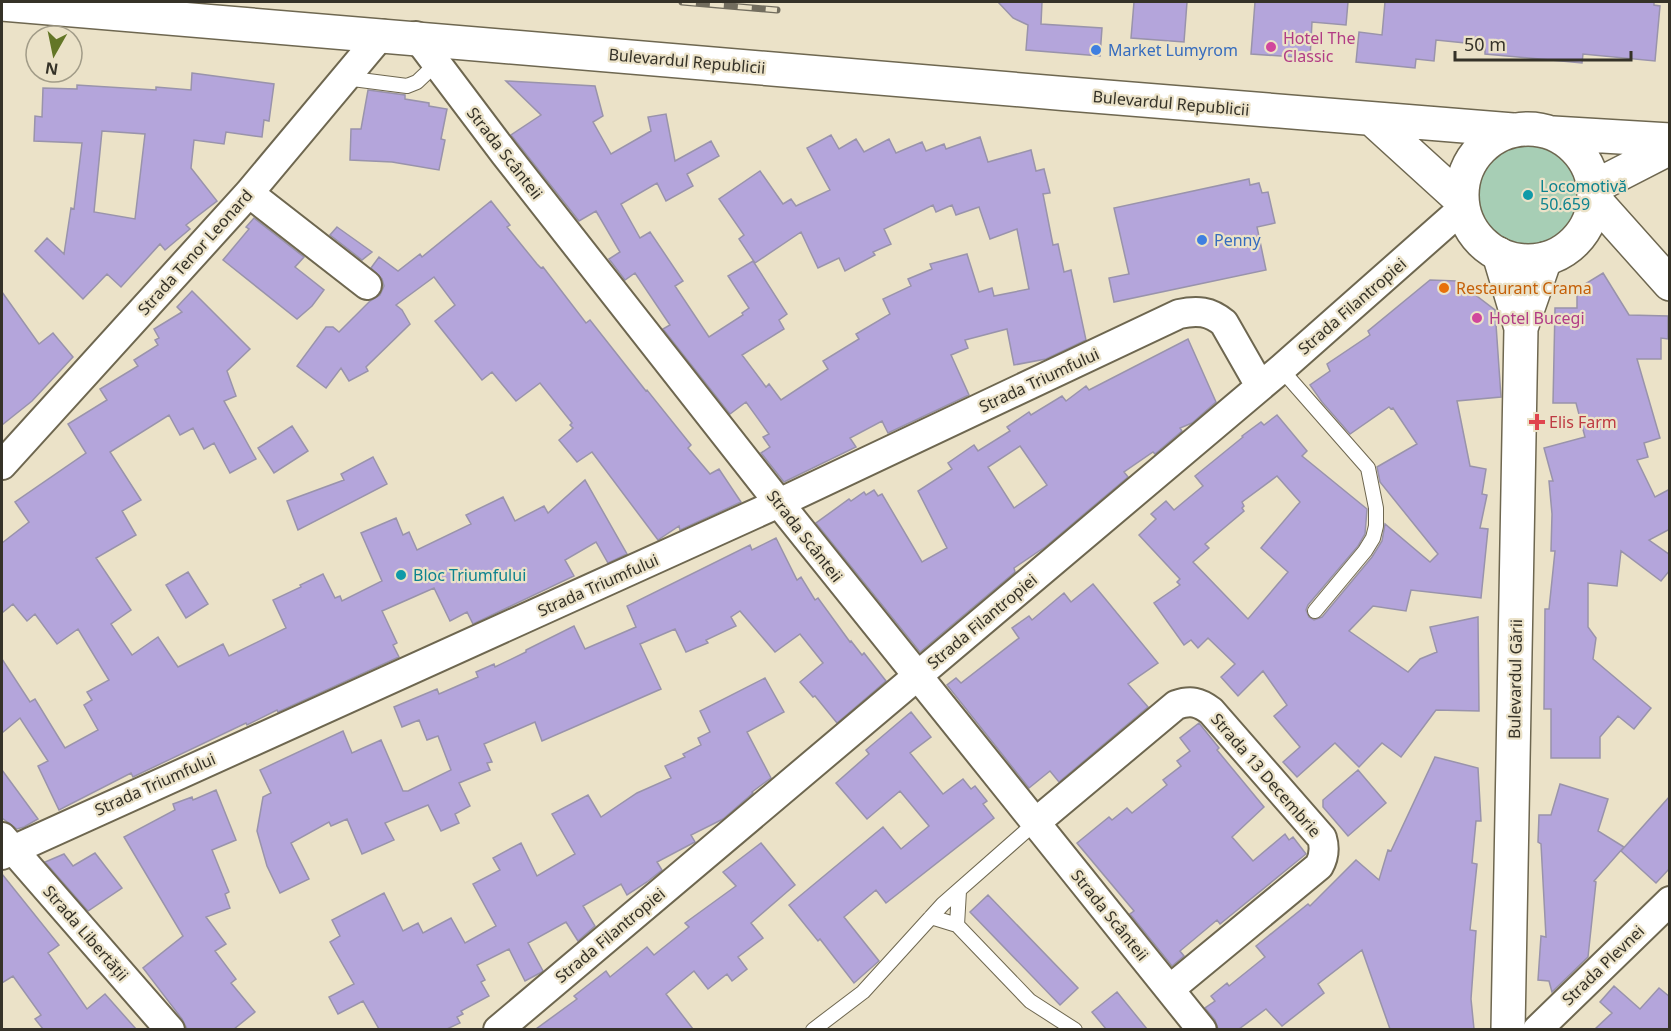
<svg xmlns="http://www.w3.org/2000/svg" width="1671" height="1031" font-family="'Noto Sans',sans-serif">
<rect width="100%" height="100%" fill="#ebe2c8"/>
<path fill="#a7ceb5" d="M1477 194a51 51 0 1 1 102 0a51 51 0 1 1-102 0Z"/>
<path fill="#b4a5db" stroke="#9993ab" stroke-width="1.5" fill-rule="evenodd" d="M998 2H1042L1041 24 1102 28 1100 56 1026 50 1028 25 1013 18Z
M1134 2H1187L1184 42 1131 38Z
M1255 2H1348L1346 25 1312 22 1310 58 1251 54Z
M1385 2H1654V5L1660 6 1655 61 1583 54 1582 63 1485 54V45L1436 40 1434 61 1416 59 1415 68 1356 62 1359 32 1382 35Z
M192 73 274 84 269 121 264 120 262 137 226 132 224 144 194 140 191 168 217 201 186 225 190 229 165 250 160 244 121 287 107 274 83 299 35 251 47 238 64 254 71 208 74 209 82 143 34 141 35 116 42 117 43 88 77 89V85L156 90V87L191 90ZM102 131 145 134 135 219 94 212Z
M506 81 595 86 603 116 593 122 611 154 651 131 648 117 666 114 675 161 711 141 719 156 687 174 693 186 666 201 657 183 621 204 640 238 650 232 683 281 675 286 709 337 743 315 742 313 749 308 728 276 753 261 787 314 779 320 784 329 742 355 766 387 769 384 781 400 828 369 823 361 859 339 856 334 890 314 883 299 911 286 908 279 932 269 930 264 967 254 979 292 992 288 994 296 1029 289 1017 229 990 239 979 207 956 215 952 205 936 212 933 205 884 229 891 244 873 252 875 255 845 271 839 258 818 268 801 232 755 263 739 239 744 235 719 199 760 171 783 204 791 199 796 206 830 190 807 148 831 135 839 149 856 139 864 152 889 139 896 153 922 142 926 151 944 144 946 149 980 137 988 162 1031 150 1036 171 1044 169 1050 193 1043 194 1053 245 1058 244 1064 272 1071 270 1086 340 1046 359 1014 365 1007 329 965 340 968 348 951 355 969 395 888 433 882 421 850 438 856 447 784 482 761 453 770 447 763 437 769 434 746 402 730 414 663 329 670 325 635 273 625 280 609 259 620 252 596 211 579 221 511 135 541 115Z
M368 90 405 95V99L429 103V106L447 109 441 139 445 140 439 170 392 162 350 160 351 129H361Z
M1249 179 1250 185 1259 183 1262 193 1268 192 1275 223 1257 227 1266 270 1114 302 1109 278 1129 274 1114 208Z
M491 201 510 225 507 227 537 264 541 268 543 267 586 323 590 320 646 391 647 390 691 445 688 448 710 474 719 469 741 502 680 530 679 526 658 540 592 452 577 462 559 440 573 428 570 425 572 423 540 383 516 401 492 372 482 380 435 321 455 305 434 277 396 305 402 310 410 324 366 367 368 371 349 381 341 368 326 388 297 366 326 327H333L339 332 370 301 380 295 384 286 382 279 371 268 379 257 398 271 420 254 422 257Z
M254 218 304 257 295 267 324 290 312 306 297 319 223 260 249 229 246 227Z
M337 227 372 252 362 260 330 235Z
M1603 273 1629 315 1668 316V339L1661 338V359H1637L1660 438 1644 443 1648 457 1637 460 1655 497 1670 489V529L1649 540 1670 555V570L1661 581 1621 551 1617 586 1588 583V627L1596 638 1593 659 1651 708 1634 729 1618 716 1600 737V758H1551V709H1544L1545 609H1549L1555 551H1551L1552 514 1549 481H1553L1544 448 1585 437 1576 403H1553L1555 308H1577V289Z
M1430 280 1457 281 1495 310 1501 397 1457 401 1470 466 1486 469 1482 494 1487 495 1480 528 1488 529 1481 598 1411 590 1406 611 1373 606 1349 631 1408 672 1420 659 1437 652 1430 627 1478 617 1479 711 1436 710 1401 757 1382 743 1359 767 1335 743 1297 777 1283 762 1300 747 1274 716 1287 705 1263 671 1238 696 1221 677 1235 664 1208 638 1198 648 1191 640 1184 645 1154 603 1180 585 1177 582 1180 579 1139 535 1156 519 1151 514 1166 501 1174 510 1203 486 1195 476 1243 437 1242 436 1261 422 1264 425 1277 415 1307 451 1302 456 1367 509 1365 534 1358 546 1308 605 1306 610 1309 617 1314 620 1322 617 1372 557 1382 541 1385 524 1430 562 1438 554 1380 482 1377 467 1417 444 1393 408 1391 409 1389 407 1350 434 1322 402 1310 385 1330 371 1327 364 1370 335 1368 331ZM1277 476 1300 502 1261 548 1288 572 1248 619 1193 562 1209 548 1205 544 1244 511 1242 508 1244 506 1242 502Z
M192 291 250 349 227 371 236 396 224 401 256 459 230 473 214 443 204 449 193 428 180 435 169 415 110 452 141 500 122 511 136 535 96 558 131 610 111 624 132 655 158 637 178 667 223 644 229 656 286 628 273 600 301 587 300 585 323 574 335 598 340 596 342 601 382 581 361 533 396 518 403 535 409 532 417 550 471 524 466 515 503 497 515 521 544 506 548 513 585 480 627 554 608 563 596 542 565 560 574 576 473 624 467 612 450 621 434 588 382 611 397 643 393 645 399 657 278 712 277 710 247 725 246 723 133 777 131 773 59 810 38 766 48 761 20 718 2 733V659L30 702 35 699 65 748 98 730 84 705 92 700 87 692 109 680 78 629 57 644 35 614 27 621 13 604 2 613V543L29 522 15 502 86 453 68 424 107 400 100 389 138 366 134 360 158 345 155 340 159 338 154 329 182 312 177 307Z
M2 292 39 344 53 333 73 357 32 401 2 425Z
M1188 339 1216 402 1192 423 1180 428 1182 431 1155 454 1153 452 1124 472 1128 477 1045 547 1014 568 1015 572 920 652 816 523 849 499 851 501 864 492 866 495 874 490 878 496 882 494 922 562 947 548 918 491 952 469 948 463 974 445 978 451 1010 431 1007 427 1029 412 1031 415 1062 396 1066 401 1086 386 1089 390ZM1020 446 1047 485 1014 508 988 467Z
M292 426 308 451 274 473 258 448Z
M373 457 387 484 298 530 287 501 344 480 341 474Z
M776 538 797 580 801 577 815 600 818 598 850 642 851 641 862 655 864 653 886 681 837 723 815 696 813 697 800 682 823 663 800 634 775 652 740 611 731 617 736 626 706 640 708 643 686 652 675 629 640 644 661 689 542 741 535 722 484 744 492 762 487 763 490 770 459 783 470 806 455 814 459 823 441 831 428 805 385 823 394 840 362 854 347 819 331 826 329 822 291 843 309 879 280 893 267 866 257 831 263 797 271 793 260 770 343 731 352 753 381 740 403 791H408L451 770 438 736 427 740 419 720 402 727 394 707 437 689 439 694 478 677 476 672 494 664 495 667 526 652V650L574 626 585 649 636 627 627 606 750 545 752 550Z
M188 572 208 604 186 618 166 585Z
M1093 584 1158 663 1128 684 1148 707 1059 782 1050 771 1029 788 947 685 956 678 961 683 1019 638 1012 628 1029 616 1032 620 1064 593 1071 602Z
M765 678 784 712 747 732 771 778 752 792 753 793 723 819 691 835 695 842 693 843 657 862 662 870 647 882 627 895 621 884 583 906 595 926 578 941 566 922 528 943 543 971 540 973 525 981 509 949 477 965 485 980 481 982 489 996 461 1011 463 1014 457 1017 460 1023 447 1029H379L363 1001 338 1014 329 997 354 984 330 942 340 936 332 920 384 893 403 931 418 923 423 933 451 918 465 943 496 926 473 884 500 870 493 858 521 843 537 876 575 854 552 814 588 795 601 817 637 793 671 778 665 766 685 757 683 754 701 745 698 738 710 732 700 711Z
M911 712 931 737 910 753 943 794 963 779 971 789 975 786 987 801 983 804 994 818 886 903 876 890 844 917 879 961 854 983 820 939 818 941 789 905 883 827 901 849 929 826 900 791 867 819 836 783 869 754 866 750Z
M1199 723 1219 748 1217 750 1264 807 1232 837 1253 861 1285 834 1289 840 1293 837 1306 854 1220 924 1217 920 1180 951 1184 956 1172 966 1130 914 1134 911 1077 843 1109 817 1112 820 1127 808 1132 813 1167 785 1163 780 1181 766 1177 761 1190 751 1180 738Z
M1435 757 1478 768 1481 821H1476L1472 863 1477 864 1470 930 1476 931 1471 999 1474 1029H1390L1362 950 1318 984 1324 993 1282 1026 1266 1009 1239 1029H1218L1215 1020 1205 1008 1215 1001 1211 996 1227 983 1229 986 1265 957 1256 946 1308 904 1310 906 1356 860 1379 880 1388 850 1391 851Z
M2 770 38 819 24 827 17 829 2 818Z
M1358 770 1386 803 1348 836 1323 807V800Z
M1560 784 1608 799 1598 831 1624 847 1594 881 1596 882 1588 957 1552 992 1549 981 1538 980 1541 936 1546 937 1541 844 1538 842 1539 815H1551Z
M216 790 236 840 212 850 229 892 225 894 230 908 206 917 226 944 215 951 236 979 231 983 255 1012 234 1029H187L182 1019 143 968 183 936 124 837 175 810 173 804 192 797 193 800Z
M1670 796V868L1656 883 1621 851Z
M761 843 795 885 751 923 763 938 738 957 747 969 732 981 727 974 708 989 694 971 666 994 693 1029H536L577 999 574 996 606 971 610 977 647 947 654 955 689 927 685 923 736 886 723 872Z
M95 853 122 888 88 911 45 862 64 854 73 866Z
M2 874 59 945 48 953 87 1009 105 994 136 1029H43L35 1019 41 1015 13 976 2 983Z
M988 895 1078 988 1060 1005 970 912Z
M1614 986 1640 1009 1659 988 1670 997V1029H1595L1612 1013 1600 1002Z
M1117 992 1147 1029H1106L1092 1012Z"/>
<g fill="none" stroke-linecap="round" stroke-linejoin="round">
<defs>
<path id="service" d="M345 78 407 86 417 82 436 64
M1281 369 1368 468 1376 508V526L1373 538 1365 551 1315 611
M931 917 957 925 1030 1001 1075 1030
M957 925 959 891
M813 1030 863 992 943 904 1035 823"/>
<path id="minor" d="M416 36 505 154 779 503 1202 1030
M249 193 367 285
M2 465 249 193 382 34
M1035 823 1176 705C1191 700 1199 702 1211 711L1322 838C1325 848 1324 857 1319 866L1170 989
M2 837 170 1030
M2 855 779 503 1179 314C1197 310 1210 311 1224 323L1260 386
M498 1030 1281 369 1462 209
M1537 1030 1670 901"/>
<path id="tertiary" d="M1594 199 1670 284
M1499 254 1521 328 1508 1030
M1521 328 1545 259"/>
<path id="secondary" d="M2 4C505 44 1009 91 1513 130
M1372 119 1461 200
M1462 195a66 66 0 1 1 132 0a66 66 0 1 1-132 0Z
M1553 133 1670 140
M1594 187 1670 148"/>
</defs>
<use href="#service" stroke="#6e6750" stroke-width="16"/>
<use href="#minor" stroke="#6e6750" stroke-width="32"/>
<use href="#tertiary" stroke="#6e6750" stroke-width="36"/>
<use href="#secondary" stroke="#6e6750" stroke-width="36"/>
<use href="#service" stroke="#fff" stroke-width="14"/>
<use href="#minor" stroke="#fff" stroke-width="28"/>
<use href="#tertiary" stroke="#fff" stroke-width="33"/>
<use href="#secondary" stroke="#fff" stroke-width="33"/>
<defs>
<path id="rail" d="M682 2 777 10"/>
</defs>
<use href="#rail" stroke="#726d5e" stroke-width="7"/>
<use href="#rail" stroke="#ebe2c8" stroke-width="4.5" stroke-dasharray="14" stroke-linecap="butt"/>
</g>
<g fill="#d1479c" stroke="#ebe2c8" stroke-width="2">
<circle cx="1271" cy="47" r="6"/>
<circle cx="1477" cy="318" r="6"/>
</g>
<g fill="#3f7fe0" stroke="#ebe2c8" stroke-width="2">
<circle cx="1096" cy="50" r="6"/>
<circle cx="1202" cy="240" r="6"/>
</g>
<g fill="#0f9aa8" stroke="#ebe2c8" stroke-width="2">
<circle cx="1528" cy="195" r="6"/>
<circle cx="401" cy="575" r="6"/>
</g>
<circle fill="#e8710a" stroke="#ebe2c8" stroke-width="2" cx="1444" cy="288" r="6"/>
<path fill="#e0444e" stroke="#ebe2c8" stroke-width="2" d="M1534 413h6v6h6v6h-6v6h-6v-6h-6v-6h6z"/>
<g text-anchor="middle" stroke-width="4.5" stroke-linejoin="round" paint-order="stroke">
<g font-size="16" fill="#b23c85" stroke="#ebe2c8" text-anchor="start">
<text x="1283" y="44">Hotel The<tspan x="1283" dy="18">Classic</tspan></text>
<text x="1489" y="324">Hotel Bucegi</text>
</g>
<g font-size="16" fill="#366cbe" stroke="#ebe2c8" text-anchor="start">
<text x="1108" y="56">Market Lumyrom</text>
<text x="1214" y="246">Penny</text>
</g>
<g font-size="16" fill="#353228" stroke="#ebe2c8">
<text transform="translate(687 61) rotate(5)" y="6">Bulevardul Republicii</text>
<text transform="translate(1171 103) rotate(5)" y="6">Bulevardul Republicii</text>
<text transform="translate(505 153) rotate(52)" y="6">Strada Scânteii</text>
<text transform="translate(195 252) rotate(-48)" y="6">Strada Tenor Leonard</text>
<text transform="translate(1352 306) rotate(-41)" y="6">Strada Filantropiei</text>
<text transform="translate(1039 380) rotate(-25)" y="6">Strada Triumfului</text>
<text transform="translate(805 536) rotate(52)" y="6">Strada Scânteii</text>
<text transform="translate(598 585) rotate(-24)" y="6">Strada Triumfului</text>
<text transform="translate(982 621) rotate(-40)" y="6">Strada Filantropiei</text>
<text transform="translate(1515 679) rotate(-89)" y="6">Bulevardul Gării</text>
<text transform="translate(1266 775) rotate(49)" y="6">Strada 13 Decembrie</text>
<text transform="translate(155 784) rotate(-24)" y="6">Strada Triumfului</text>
<text transform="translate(1110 915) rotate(51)" y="6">Strada Scânteii</text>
<text transform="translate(86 933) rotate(49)" y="6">Strada Libertății</text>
<text transform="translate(610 935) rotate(-40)" y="6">Strada Filantropiei</text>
<text transform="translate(1603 965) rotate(-44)" y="6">Strada Plevnei</text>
</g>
<g font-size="16" fill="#0d838f" stroke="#ebe2c8" text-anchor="start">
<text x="1540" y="192">Locomotivă<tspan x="1540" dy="18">50.659</tspan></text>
<text x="413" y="581">Bloc Triumfului</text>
</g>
<g font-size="16" fill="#c56008" stroke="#ebe2c8" text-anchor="start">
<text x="1456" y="294">Restaurant Crama</text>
</g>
<g font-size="16" fill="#be3a42" stroke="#ebe2c8" text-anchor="start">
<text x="1549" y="428">Elis Farm</text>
</g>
</g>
<rect width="1671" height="1031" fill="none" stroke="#353228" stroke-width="6"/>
<g transform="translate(54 54) rotate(189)"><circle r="28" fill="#ebe2c8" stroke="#a29c88" stroke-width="1.5"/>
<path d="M0-4.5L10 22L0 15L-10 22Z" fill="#637626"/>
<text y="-9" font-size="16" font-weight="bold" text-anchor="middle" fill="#353228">N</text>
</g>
<path d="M1455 51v9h176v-9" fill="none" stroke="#353228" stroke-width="3"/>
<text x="1464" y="51" font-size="18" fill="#353228" stroke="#ebe2c8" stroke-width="4.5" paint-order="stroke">50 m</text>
</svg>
